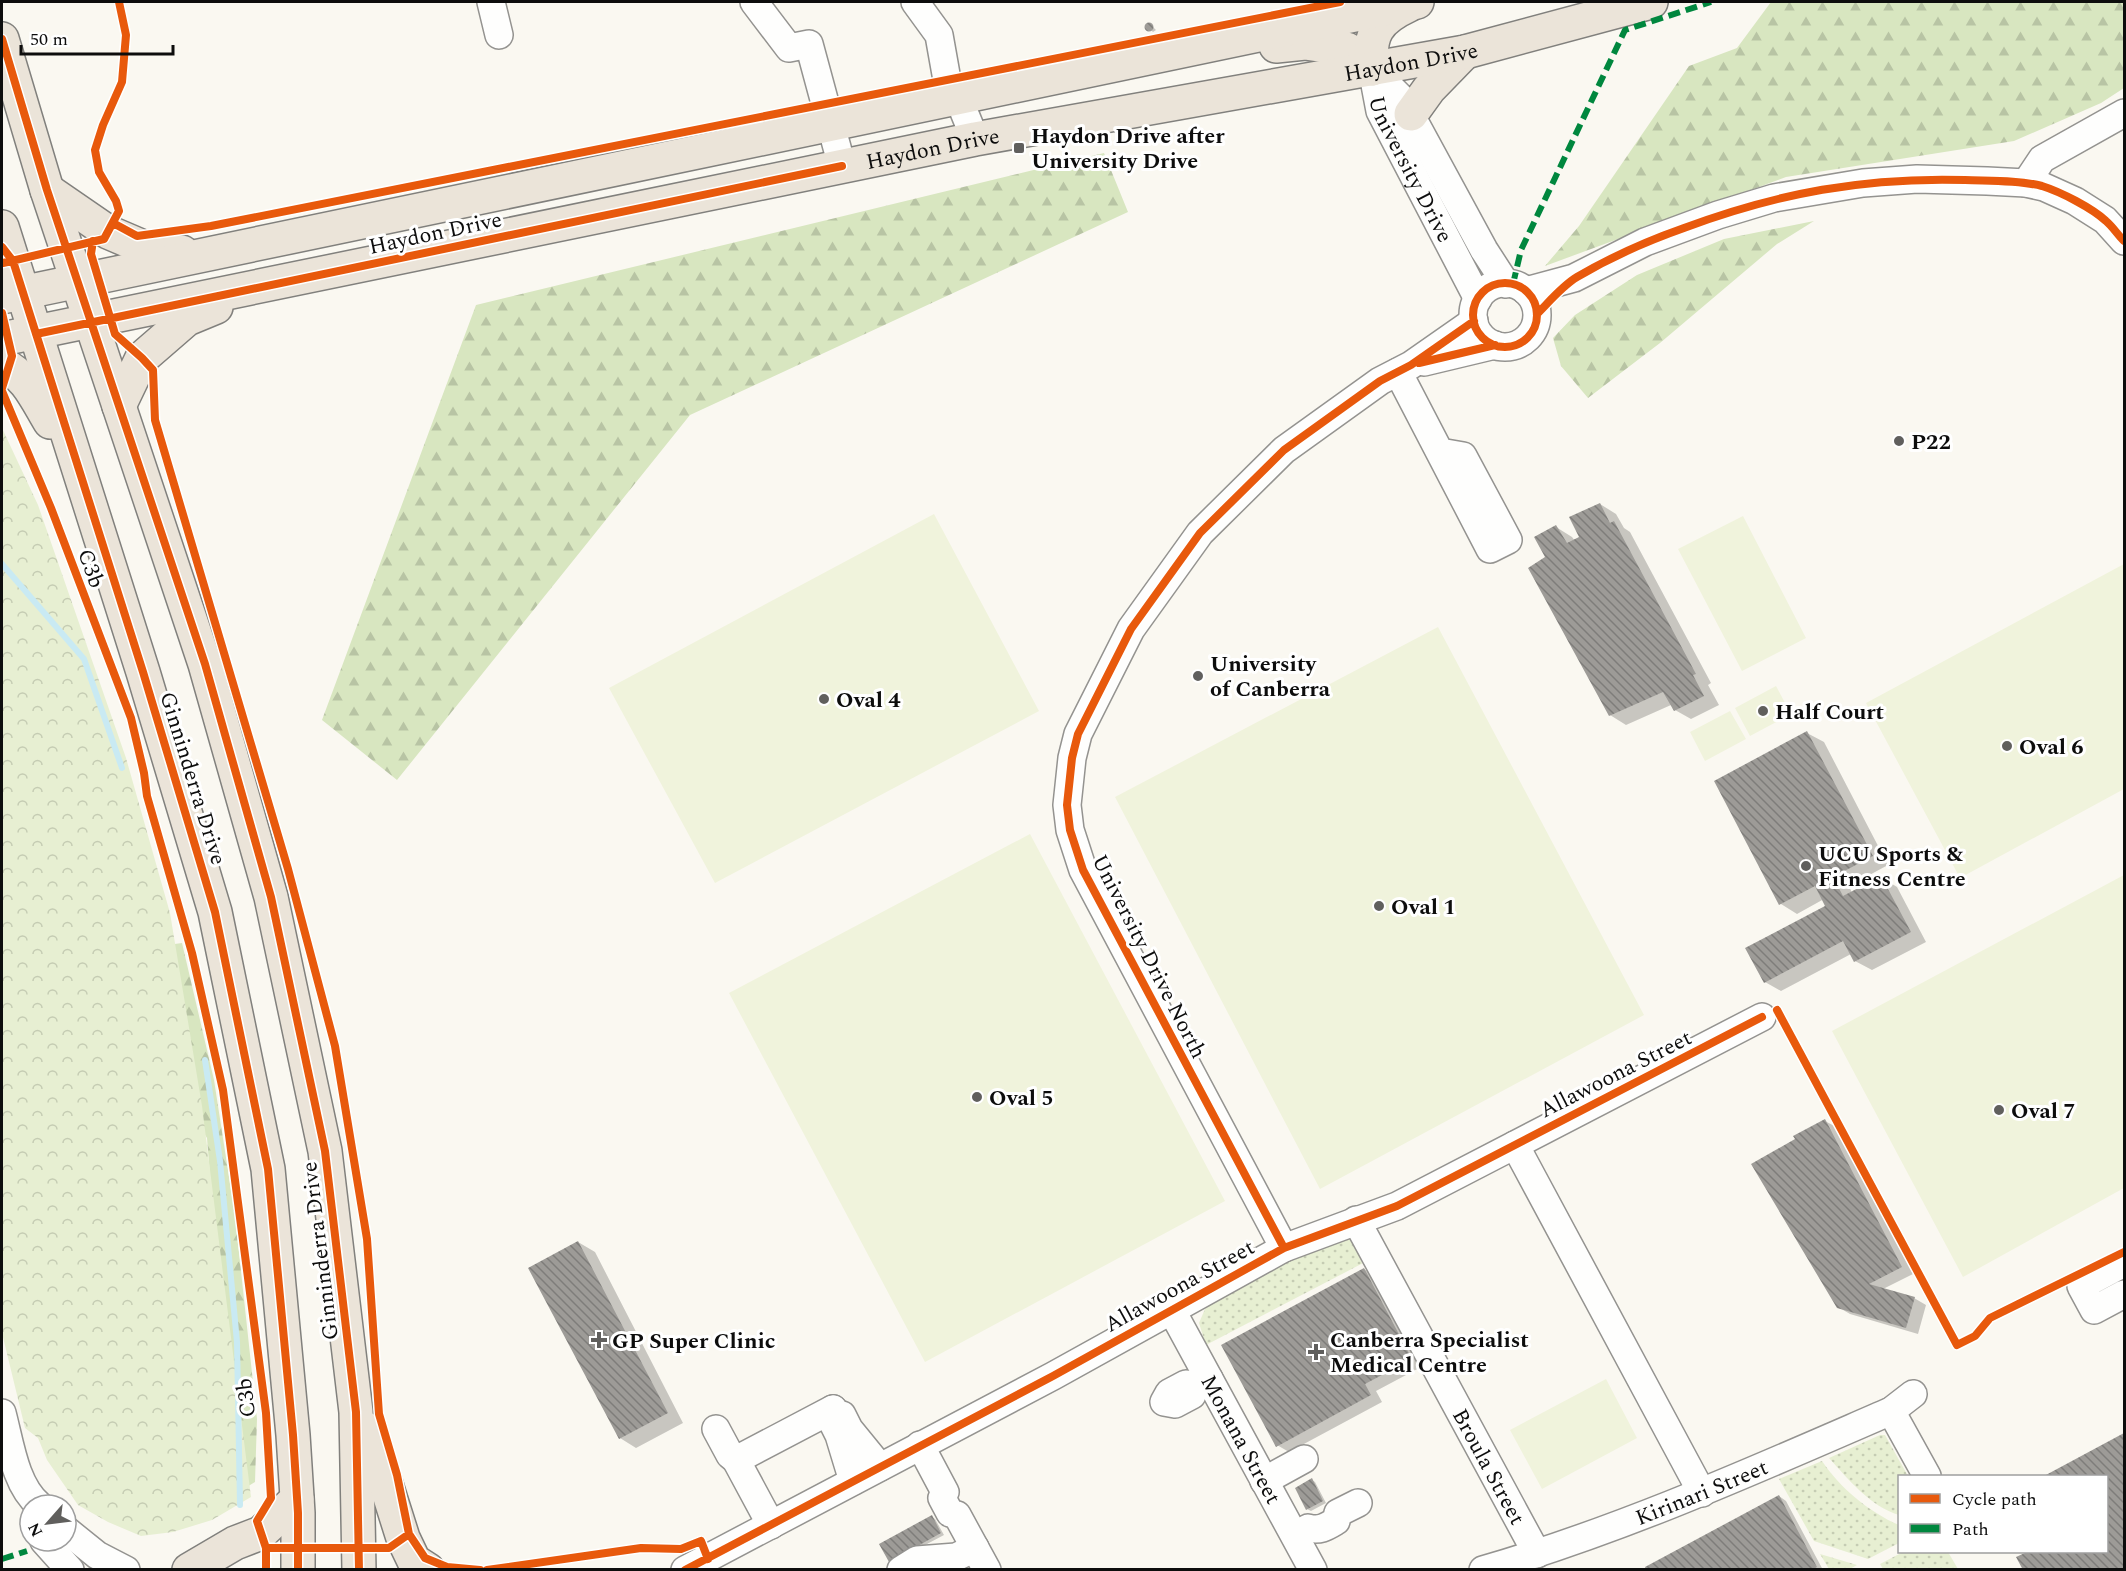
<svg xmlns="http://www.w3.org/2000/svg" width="2126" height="1571" font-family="Spectral,serif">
<defs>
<pattern id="grass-dots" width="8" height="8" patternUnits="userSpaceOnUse" patternTransform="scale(1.5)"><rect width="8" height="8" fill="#e7efd2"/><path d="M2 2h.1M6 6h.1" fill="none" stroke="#c5ccb3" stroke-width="1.8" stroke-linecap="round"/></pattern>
<pattern id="forest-firs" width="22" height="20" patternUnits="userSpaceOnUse" patternTransform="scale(1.5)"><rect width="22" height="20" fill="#d8e6c0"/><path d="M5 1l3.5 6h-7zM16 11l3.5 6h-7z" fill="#b8c4a4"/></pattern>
<pattern id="park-crowns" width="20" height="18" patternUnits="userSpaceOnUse" patternTransform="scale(1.5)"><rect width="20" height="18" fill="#e7efd2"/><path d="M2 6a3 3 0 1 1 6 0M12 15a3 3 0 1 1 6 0" fill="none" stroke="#c5ccb3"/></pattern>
<pattern id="building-back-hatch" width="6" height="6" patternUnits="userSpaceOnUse" patternTransform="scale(1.5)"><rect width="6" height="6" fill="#9d9b97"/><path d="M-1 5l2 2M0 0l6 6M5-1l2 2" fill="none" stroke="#7e7d7a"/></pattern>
</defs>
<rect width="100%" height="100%" fill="#faf8f1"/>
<path fill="url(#grass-dots)" d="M1347 1239 1353 1240 1367 1261 1206 1345 1199 1323 1205 1309 1212 1303C1245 1285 1311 1242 1347 1239Z
M1880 1435H1885L1908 1476H1900L1899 1515C1871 1507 1848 1479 1829 1458Z
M1822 1461C1840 1488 1869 1512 1899 1525V1543L1868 1559 1814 1541 1779 1479Z
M1903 1552H1948L1958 1569H1883L1880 1564Z
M1820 1554 1857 1565 1850 1569H1829Z"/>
<path fill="url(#forest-firs)" d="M1771 2H2124V88L2101 103 2014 141 1786 177 1545 266 1579 226 1689 66 1737 48Z
M1104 153 1128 212 690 415 397 780 322 720 476 305Z
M1814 221 1777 244 1660 343 1588 398 1561 366 1553 338 1575 315 1637 275 1724 239Z
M182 943 214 1080 235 1216 257 1419 255 1482 194 1519 215 1239 207 1138 155 1056 160 946Z"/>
<path fill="url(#park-crowns)" d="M2 428 38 505 126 758 170 913 202 1106 251 1497 212 1520 173 1532 141 1536 108 1522 78 1505 47 1460 38 1438 25 1428 2 1333Z"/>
<path fill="#f0f3dc" d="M934 514 1039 711 715 883 609 688Z
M1743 516 1806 638 1742 671 1678 549Z
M2124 564V789L1960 878 1866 703Z
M1438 627 1644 1015 1320 1189 1115 797Z
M1776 686 1791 714 1750 736 1735 708Z
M1730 711 1746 739 1705 761 1690 732Z
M1030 834 1225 1201 925 1362 729 993Z
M2124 875V1188L1963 1277 1832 1031Z
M1606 1379 1637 1438 1542 1489 1510 1430Z"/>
<path fill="#0003" d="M1151 25 1156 30 1153 32 1147 26Z
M1600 504 1616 514 1624 528 1630 532 1711 683 1708 685 1719 705 1691 719 1675 710 1671 705 1626 725 1610 715 1547 557 1556 527 1572 537 1575 541 1581 537Z
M1807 733 1824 742 1888 865 1849 886 1852 893 1881 877 1897 887 1926 942 1872 970 1855 961 1851 954 1781 991 1765 982 1827 906 1824 899 1797 914 1781 904 1716 781Z
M1825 1121 1838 1128 1913 1274 1883 1289 1914 1298 1926 1305 1918 1334 1850 1314 1838 1307Z
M578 1242 595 1252 683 1423 636 1448 620 1438Z
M1364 1269 1376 1276 1423 1366 1376 1391 1382 1402 1289 1452 1277 1445Z
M2124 1435V1570H2024L2018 1558 2030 1552H2106V1476H2047Z
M1312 1480 1315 1482 1326 1503 1311 1511 1307 1509Z
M1779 1496 1786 1501 1823 1570H1648Z
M932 1517 935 1519 944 1535 893 1562 890 1560Z"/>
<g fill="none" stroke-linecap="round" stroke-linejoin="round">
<path stroke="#c9eaf3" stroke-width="6" d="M2 564 84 659 122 768
M205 1060 220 1161 237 1342 240 1505"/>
</g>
<path fill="url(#building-back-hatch)" d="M1144.5 27a4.5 4.5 0 1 1 9 0a4.5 4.5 0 1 1-9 0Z
M1600 503 1610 523 1614 521 1696 674 1693 675 1704 696 1674 711 1663 692 1609 716 1528 568 1545 557 1534 537 1556 525 1567 543 1579 537 1569 517Z
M1807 731 1873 856 1833 877 1843 896 1881 876 1911 932 1854 962 1843 941 1764 983 1745 948 1825 906 1815 886 1779 905 1714 781Z
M1825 1119 1902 1267 1869 1284 1915 1297 1906 1328 1837 1308 1751 1164 1795 1139 1793 1136Z
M578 1241 668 1413 619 1439 528 1268Z
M1364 1268 1412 1359 1365 1384 1371 1395 1276 1447 1221 1345Z
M2124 1433V1570H2023L2016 1557 2027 1552H2106V1476H2044Z
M1312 1478 1323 1501 1306 1510 1295 1488Z
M1779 1495 1817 1567 1812 1570H1646L1645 1567Z
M932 1515 941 1533 889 1562 879 1544Z"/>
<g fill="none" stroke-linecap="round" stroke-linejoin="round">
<defs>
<g id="minor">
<path d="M491 2 499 35"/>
<path d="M754 2 789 48 809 44 842 166"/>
<path d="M915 2 939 35 947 80 958 97 975 139"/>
<path d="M1372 69 1402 99 1484 250 1506 284"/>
<path id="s1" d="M1372 69 1380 111 1478 299"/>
<path d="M2026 183 2042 159 2124 113"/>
<circle cx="1505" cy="315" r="32"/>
<path d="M1526 291 1574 278 1645 242 1718 215 1774 198 1863 183 1917 179 1987 181 2026 183 2044 187 2075 201 2105 220 2124 241"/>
<path d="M1424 362 1495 345"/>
<path d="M1398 372 1490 549 1508 540 1463 456 1440 452"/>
<path d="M1515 1145 1702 1493"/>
<path id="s2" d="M1356 1220 1537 1554"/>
<path d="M1284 1248 1083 870 1070 830 1067 805 1072 758 1078 734 1131 629 1200 533 1284 450 1380 381 1411 365 1474 321"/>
<path d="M2124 1263 2081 1286 2094 1310 2124 1294"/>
<path id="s3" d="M1171 1309 1313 1570"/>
<path d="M1195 1386 1186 1384 1169 1393 1164 1402 1175 1404 1192 1395 1195 1386 1209 1379"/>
<path d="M833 1409 832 1421 839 1435 853 1481"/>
<path d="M1891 1411 1927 1476"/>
<path d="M2 1413C10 1443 15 1485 39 1505"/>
<path d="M842 1415 849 1429 880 1467"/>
<path d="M716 1429 730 1455 736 1460 771 1525"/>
<path d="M920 1445 945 1492 942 1498 950 1513 957 1515 987 1570"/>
<path d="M736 1460 833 1409"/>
<path d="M1264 1481 1304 1459"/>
<path d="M1308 1528C1320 1531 1326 1527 1336 1521L1338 1513 1358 1503"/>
<path d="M66 1530 97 1555 126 1570"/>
<path d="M44 1541 70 1570"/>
<path d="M685 1570 1053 1376 1284 1248 1397 1206 1762 1017"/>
<path d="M901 1570 917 1560 956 1557 975 1548"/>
<path id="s4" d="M1483 1570C1624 1529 1757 1469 1891 1411L1913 1394"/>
</g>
<g id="major">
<path d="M2 39 47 190 205 664 271 897 325 1151 356 1412 359 1570"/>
<path d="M1276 46 1305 43 1347 49 1372 69"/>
<path d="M1372 69C1368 34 1377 20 1409 5"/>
<path d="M1411 114 1429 89 1465 52"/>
<path d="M47 190 108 232 143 247 182 252"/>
<path d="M2 227 143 672 215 912 268 1169 293 1435 298 1513V1570"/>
<path d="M2 297 1417 2"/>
<path id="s5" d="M2 339 975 139 1465 52 1651 2"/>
<path d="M2 364C27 376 36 399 50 422"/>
<path d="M119 406 142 358 187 319 216 307"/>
<path d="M363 1427 378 1459 403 1538 414 1561 428 1570"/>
<path d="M189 1570 235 1543 261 1533 297 1499"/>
</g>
</defs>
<use href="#minor" stroke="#949390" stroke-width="30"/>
<use href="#major" stroke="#81807d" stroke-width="36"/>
<use href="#minor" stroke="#fefefd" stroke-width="27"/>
<use href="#major" stroke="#ebe4d9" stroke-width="33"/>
<path stroke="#00873e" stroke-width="6" stroke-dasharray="12 6" stroke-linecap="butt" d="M1513 284 1521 250 1625 30 1711 2
M2 1559 27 1551"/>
<defs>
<path id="cycleway" d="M2 39 47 190 205 664 271 897 325 1151 356 1412 359 1570
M113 223 137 236 211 226 1340 2
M93 241 91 254 115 334 142 358 153 370 155 420 288 869 335 1046 367 1239 379 1414 397 1475 409 1534 425 1558 447 1567 480 1570
M2 247 13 261 143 672 215 912 268 1169 293 1435 298 1513V1570
M3 263 104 239 119 211 116 201 99 172 95 150 103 125 122 82 126 35 119 2
M1473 315a32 32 0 1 1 64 0a32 32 0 1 1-64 0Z
M2 313 12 356 2 388
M1537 314C1549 302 1562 286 1577 277 1611 257 1647 241 1684 228 1778 193 1865 177 1965 180 1990 181 2018 180 2042 186 2061 192 2092 208 2106 221 2113 227 2118 235 2124 241
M36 334 842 166
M1419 363 1495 345
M2 391 51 508 131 718 144 773 147 796 192 953 223 1090 266 1413 271 1498 257 1521 266 1548V1570
M1777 1010 1957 1345 1975 1336 1990 1318 2124 1252
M1284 1248 1083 870 1070 830 1067 805 1072 758 1078 734 1131 629 1200 533 1284 450 1380 381 1411 365 1474 321
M266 1548H389L409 1534
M487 1570 641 1548 681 1549 701 1541 708 1559
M685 1570 1053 1376 1284 1248 1397 1206 1762 1017"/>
</defs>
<use href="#cycleway" stroke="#fff" stroke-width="11"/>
<use href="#cycleway" stroke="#e8590c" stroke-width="8"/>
</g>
<g fill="#605f5d" stroke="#fff" stroke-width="2">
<rect x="1013" y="142" width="12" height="12" rx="3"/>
<circle cx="1899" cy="441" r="6"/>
<circle cx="1198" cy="676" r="6"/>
<circle cx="824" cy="699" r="6"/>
<circle cx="1763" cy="711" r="6"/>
<circle cx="2007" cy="746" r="6"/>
<circle cx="1806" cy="866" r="6"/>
<circle cx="1379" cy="906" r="6"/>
<circle cx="977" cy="1097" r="6"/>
<circle cx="1999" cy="1110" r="6"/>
<path d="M596 1331h6v6h6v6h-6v6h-6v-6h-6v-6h6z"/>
<path d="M1313 1343h6v6h6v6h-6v6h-6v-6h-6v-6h6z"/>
</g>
<g text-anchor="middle" stroke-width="6" stroke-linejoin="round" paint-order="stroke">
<g font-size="22" fill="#0d0d0d" stroke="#fff">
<text dy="8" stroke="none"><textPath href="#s5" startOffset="1436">Haydon Drive</textPath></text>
<text dy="8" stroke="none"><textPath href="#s5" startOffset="950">Haydon Drive</textPath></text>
<text dy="8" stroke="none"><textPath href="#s1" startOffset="108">University Drive</textPath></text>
<text transform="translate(435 232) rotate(-12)" y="8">Haydon Drive</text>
<text transform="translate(92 568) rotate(70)" y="8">C3b</text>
<text transform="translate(194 778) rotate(73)" y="8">Ginninderra Drive</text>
<text transform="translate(1150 956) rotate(63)" y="8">University Drive North</text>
<text transform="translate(1615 1073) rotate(-27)" y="8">Allawoona Street</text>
<text transform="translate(319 1251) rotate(-97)" y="8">Ginninderra Drive</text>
<text transform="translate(1179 1285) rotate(-29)" y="8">Allawoona Street</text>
<text transform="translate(245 1398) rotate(-97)" y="8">C3b</text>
<text dy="8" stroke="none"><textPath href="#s3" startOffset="148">Monana Street</textPath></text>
<text dy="8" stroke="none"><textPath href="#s2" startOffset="280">Broula Street</textPath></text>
<text dy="8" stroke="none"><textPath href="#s4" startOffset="232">Kirinari Street</textPath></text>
</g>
<g font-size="22" font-weight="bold" fill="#0d0d0d" stroke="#fff" text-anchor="start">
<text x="1031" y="143">Haydon Drive after<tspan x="1031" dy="25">University Drive</tspan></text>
<text x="1911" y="449">P22</text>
<text x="1210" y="671">University<tspan x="1210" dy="25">of Canberra</tspan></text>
<text x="836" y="707">Oval 4</text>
<text x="1775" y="719">Half Court</text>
<text x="2019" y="754">Oval 6</text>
<text x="1818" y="861">UCU Sports &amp;<tspan x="1818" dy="25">Fitness Centre</tspan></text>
<text x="1391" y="914">Oval 1</text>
<text x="989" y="1105">Oval 5</text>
<text x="2011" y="1118">Oval 7</text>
<text x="1330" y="1347">Canberra Specialist<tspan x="1330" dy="25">Medical Centre</tspan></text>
<text x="612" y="1348">GP Super Clinic</text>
</g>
</g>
<rect width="2126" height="1571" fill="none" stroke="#0d0d0d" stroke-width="6"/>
<rect x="1898" y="1475" width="210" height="78" fill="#ffffff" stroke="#9e9e9e" stroke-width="1.5"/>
<rect x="1910" y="1494" width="30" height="9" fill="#e8590c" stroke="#9e9e9e" stroke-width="1.5"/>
<text x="1952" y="1505" font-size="18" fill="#0d0d0d">Cycle path</text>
<rect x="1910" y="1524" width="30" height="9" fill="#00873e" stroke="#9e9e9e" stroke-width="1.5"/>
<text x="1952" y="1535" font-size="18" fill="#0d0d0d">Path</text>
<g transform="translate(48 1523) rotate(242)"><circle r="28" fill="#ffffff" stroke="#9e9e9e" stroke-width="1.5"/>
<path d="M0-4.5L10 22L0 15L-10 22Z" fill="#605f5d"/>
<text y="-9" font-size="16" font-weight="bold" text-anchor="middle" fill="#0d0d0d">N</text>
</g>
<path d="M21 45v9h152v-9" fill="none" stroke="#0d0d0d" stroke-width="3"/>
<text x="30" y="45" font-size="18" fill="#0d0d0d" stroke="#ffffff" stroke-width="4.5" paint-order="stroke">50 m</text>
</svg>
